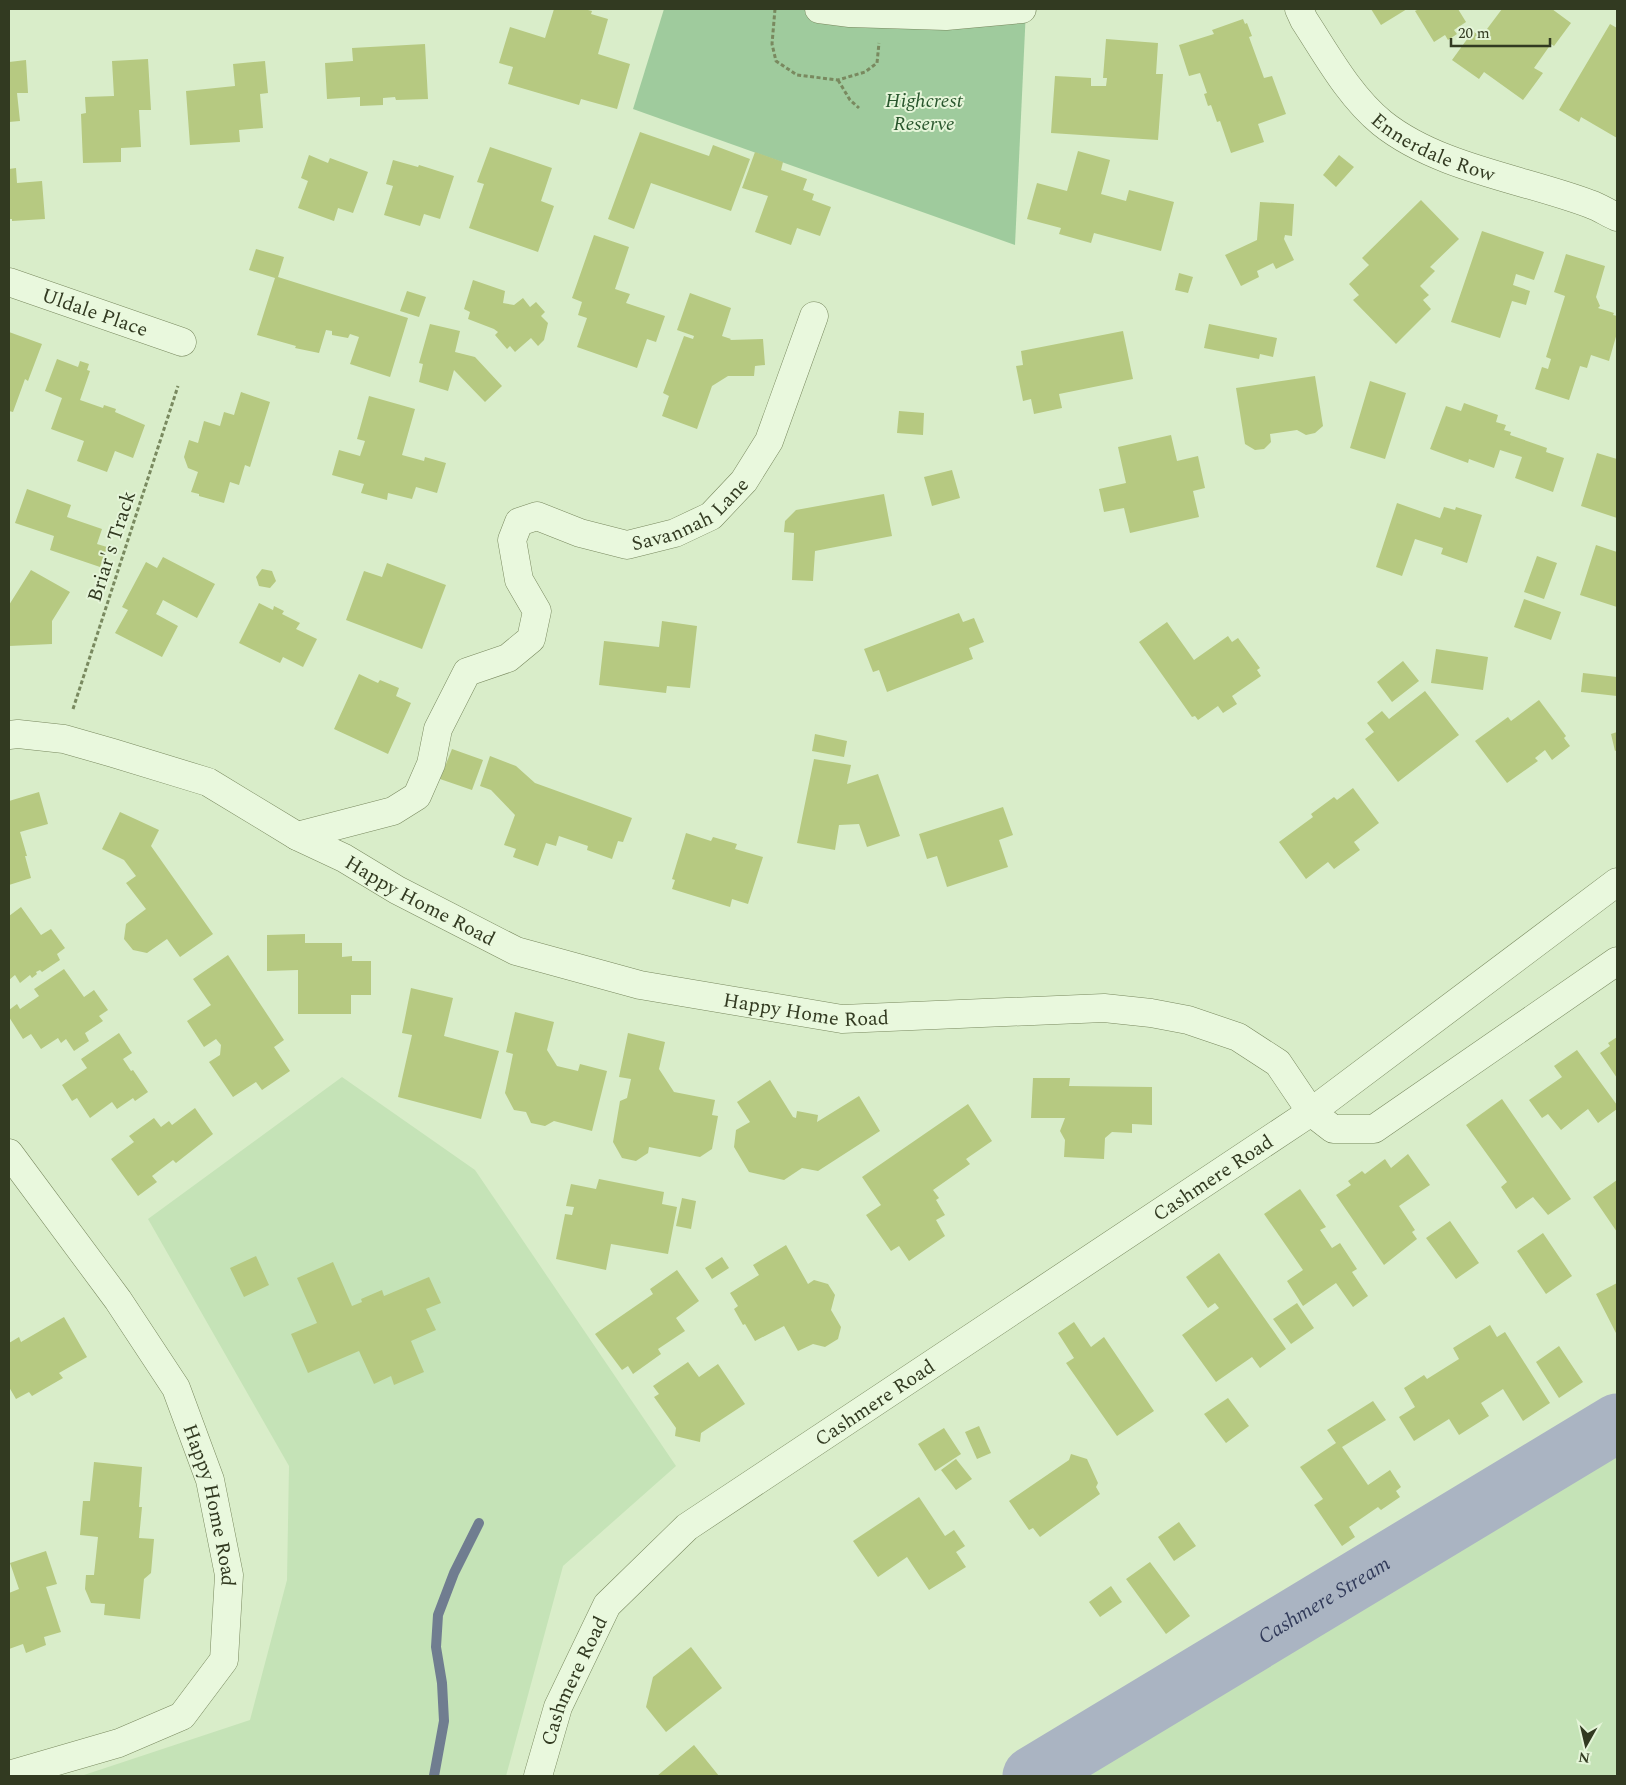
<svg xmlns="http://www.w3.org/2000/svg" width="1626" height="1785" font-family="Spectral,serif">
<rect width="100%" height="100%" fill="#d9edc9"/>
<path fill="#c5e3b7" d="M342 1077 475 1170 676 1466 563 1566 506 1776H81L250 1720 287 1580 289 1466 148 1219Z
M1617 1398V1776H1002Z"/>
<path fill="#9fcb9d" d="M664 9H1026L1015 245 633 109Z"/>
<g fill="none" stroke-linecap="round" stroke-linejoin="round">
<path stroke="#707d90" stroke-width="10" d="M434 1776 444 1721 442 1683 436 1647 438 1615 454 1573 479 1523"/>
<path stroke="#aab4c2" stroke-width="59" id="s1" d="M1032 1776 1617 1423"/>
</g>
<path fill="#b6c981" d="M554 9H584L592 11 591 14 608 19 598 54 630 64 617 109 581 99 579 105 508 84 513 67 499 63 510 27 545 38Z
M1371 9H1407L1381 25Z
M1419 9H1458L1466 22 1454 30 1457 34 1448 40 1445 35 1434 42 1415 11Z
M1502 9H1552L1571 23 1554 46 1551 44 1534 68 1543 73 1523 100 1484 72 1479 79 1452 60 1473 31 1481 37Z
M1243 19 1245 24 1247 23 1252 36 1249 37 1264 78 1272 76 1286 114 1258 124 1264 142 1231 153 1220 121 1217 122 1211 105 1208 106 1204 94 1207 93 1200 73 1189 76 1179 45 1214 34 1212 30Z
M1610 24 1617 28V138L1581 117 1579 122 1559 110Z
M1106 39 1158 43 1156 74H1163L1158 140 1051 133 1055 76 1091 78V86H1106L1107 78H1103Z
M425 44 428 99 396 100 395 97 383 98V105L360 106V97L327 99 325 63 353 61 352 48Z
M148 59 151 110H139L141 147 121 148V162L83 163 81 114 86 113 85 97 114 96 112 61Z
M26 60 28 93H17L20 121 9 122V62Z
M265 61 268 93 260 94 263 128 239 130 240 142 190 145 186 91 235 86 233 64Z
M640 132 709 156 713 145 750 159 731 211 651 183 634 229 608 219Z
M490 147 552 168 541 201 554 206 538 252 469 228 484 184 477 182Z
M1078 151 1110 160 1101 194 1126 201 1129 190 1174 202 1161 251 1094 233 1091 243 1059 234 1061 228 1027 219 1037 183 1067 191Z
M755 152 783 162 781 170 807 179 803 190 814 194 812 200 831 207 820 236 797 228 791 245 755 232 768 196 742 188Z
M309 155 328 163 330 158 368 172 353 213 338 208 334 221 298 208 308 181 301 178Z
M1339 155 1354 167 1336 187 1323 175Z
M393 160 418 167 419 165 454 176 440 219 424 214 420 226 384 215 393 186 386 184Z
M16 168 17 183 42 181 45 219 12 221V219H9V169Z
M1421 200 1459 239 1430 267 1435 271 1420 286 1429 295 1423 300 1431 309 1396 344 1353 300 1359 295 1349 284 1369 265 1362 258Z
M1260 202 1294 204 1292 236 1285 235 1284 239 1294 260 1276 269 1273 263 1257 271 1259 277 1241 286 1225 255 1257 240Z
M1482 231 1544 252 1534 280 1516 274 1513 285 1530 291 1526 305 1512 301 1500 338 1451 322Z
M594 235 629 247 615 289 630 294 626 303 665 316 656 342 647 339 637 368 577 347 587 318 578 315 582 302 572 298Z
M256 249 284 257 278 277 408 318 390 377 350 364 359 337 350 334 348 338 332 335V331L326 330 319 353 295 348 296 346 257 335 275 278 249 270Z
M1566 254 1605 266 1596 297 1600 306 1598 308 1614 313 1613 315 1617 316V333L1609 361 1591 355 1587 368 1580 366 1569 400 1535 389 1542 367 1548 369 1551 359 1546 357 1565 296 1554 292Z
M1179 273 1193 277 1188 293 1175 290Z
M473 280 505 291 503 303 514 305 523 298 530 307 536 302 545 312 541 316 548 323 544 340 538 346 531 338 515 352 510 346 507 349 495 335 498 332 494 329 468 319 470 312 464 309Z
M407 291 426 297 419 317 400 311Z
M690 293 731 308 722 336 731 339 730 340 763 339 765 365 755 366 754 376H728L712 386 697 429 662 416 669 396 663 393 684 336 693 339 694 336 677 330Z
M430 324 460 331 455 352 475 357 502 386 485 402 454 370 448 391 419 382 423 364 419 363Z
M1209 324 1277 338 1273 357 1260 354 1259 359 1204 348Z
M1123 331 1133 379 1059 394 1062 408 1034 414 1031 399 1023 401 1016 366 1023 365 1021 351Z
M9 332 42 344 28 381 25 379 13 412 9 411Z
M57 359 78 367 80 361 89 364 87 370 90 371 80 400 103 408 104 405 116 409 115 412 145 425 133 458 115 451 107 472 77 461 84 441 51 429 62 398 45 391Z
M1315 376 1323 426 1315 433 1306 435 1297 430 1270 434 1271 442 1264 449 1255 450 1245 444 1236 388Z
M1370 381 1406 393 1385 459 1350 448Z
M241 392 270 402 250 467 245 465 239 485 230 482 224 503 199 496V494L191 492 198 472 188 468 184 457 189 440 198 443 204 421 220 426 224 412 234 415Z
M369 396 415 409 402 455 424 461 425 457 446 463 437 493 416 487 412 499 388 493 387 500 361 493 364 484 332 475 339 450 360 456 365 441 357 439Z
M1464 403 1498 415 1496 422 1506 425 1504 430 1511 432 1510 435 1547 448 1546 452 1564 458 1553 492 1515 478 1522 457 1500 450 1494 468 1469 459 1468 463 1430 449 1446 406 1461 411Z
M899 411 924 413 923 435 897 433Z
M1171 435 1177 461 1198 456 1205 488 1193 491 1199 517 1130 533 1124 508 1104 512 1099 489 1126 483 1118 447Z
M1597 453 1617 459V518L1581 506Z
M952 470 960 498 932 506 924 477Z
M27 489 71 505 67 517 102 529 97 544 107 547 100 567 50 550 54 536 15 523Z
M884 494 892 536 815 551 813 581 792 580 794 533 784 532 785 521 796 510Z
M1397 503 1440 518 1444 507 1455 510 1456 507 1482 515 1467 563 1441 554 1443 548 1415 539 1402 576 1376 567Z
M1596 545 1617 552V607L1580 595Z
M1537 556 1557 563 1544 599 1524 592Z
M163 557 215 584 197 618 163 600 156 614 178 626 162 657 115 633 128 610 122 607 146 562 157 568Z
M387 563 446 585 422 649 346 620 364 571 382 577Z
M262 569 272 571 276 581 270 588 259 586 256 577Z
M31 570 70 592 52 621V644L9 646V605Z
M1524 599 1561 612 1551 640 1514 627Z
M259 603 273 610 274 606 284 611 282 614 300 623 296 629 317 639 303 667 283 657 280 663 239 643Z
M959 613 963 622 974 618 984 642 969 648 973 659 887 692 879 670 873 672 864 649Z
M662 621 697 626 690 688 667 686 666 693 599 685 604 641 659 647Z
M1167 622 1194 660 1228 636 1232 642 1238 638 1260 668 1257 670 1261 676 1232 696 1237 704 1223 713 1218 706 1198 720 1195 716 1192 717 1139 642Z
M1436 649 1488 657 1483 690 1431 683Z
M1403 661 1419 681 1392 702 1377 682Z
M1583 673 1617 677V696L1581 692Z
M359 674 378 683 380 680 399 688 396 696 411 703 388 754 334 729Z
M1425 691 1459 735 1398 782 1365 739 1374 732 1367 723 1382 711 1389 719Z
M1539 700 1566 736 1564 738 1570 746 1552 760 1545 750 1535 758 1538 761 1507 783 1475 741 1508 717 1511 721Z
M1617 732V750L1615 751 1611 734Z
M815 734 847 741 844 757 812 751Z
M452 749 483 760 472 790 440 779Z
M490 756 516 766 535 783 632 818 623 842 618 841 612 859 587 850 588 846 559 836 556 846 546 843 538 866 513 857 516 849 504 845 515 815 491 790 480 786Z
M814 759 851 765 847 784 878 774 900 836 867 847 859 824 839 825 835 850 797 843Z
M1353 788 1379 823 1354 842 1360 850 1334 869 1328 862 1306 879 1279 842 1313 817 1311 814 1334 797 1337 800Z
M39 792 48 824 20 832 27 856H25L31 878 9 885V801Z
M1003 807 1013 835 999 840 1008 867 947 887 937 856 927 859 919 834Z
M120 812 159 830 151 846 213 934 180 957 167 939 147 953 133 950 124 939 126 924 146 909 126 883 136 876 124 860 102 849Z
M686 833 711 841 713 837 737 844 735 849 763 857 748 904 732 899 730 907 672 889 675 880 672 879Z
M21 907 41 935 51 929 65 948 57 954 60 960 42 972 40 970 36 972 37 974 32 978 30 975 20 983 15 975 9 980V916Z
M305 934V943H342V957L352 956V961H371V995H351V1014H298V970L267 971V935Z
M228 955 284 1040 274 1047 290 1071 262 1090 256 1082 233 1097 209 1062 220 1055 221 1045 216 1039 204 1047 187 1021 211 1005 193 979Z
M64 969 84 997 94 990 108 1010 99 1016 103 1021 85 1033 89 1041 74 1051 66 1039 61 1043 58 1038 41 1049 31 1034 23 1039 9 1017V1010L17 1004 20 1009 39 996 34 989Z
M411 988 453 998 444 1036 499 1051 481 1119 398 1097 412 1035 402 1033Z
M515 1012 554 1022 547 1050 557 1066 578 1071 580 1064 607 1071 592 1131 554 1121 545 1126 531 1123 526 1112 514 1110 505 1093 513 1054 506 1052Z
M119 1033 132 1053 123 1059 131 1071 133 1070 148 1092 135 1101 133 1098 117 1109 112 1102 90 1118 77 1098 72 1101 62 1085 87 1068 81 1059Z
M628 1033 665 1042 659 1069 674 1092 715 1100 712 1115 718 1116 712 1149 700 1157 649 1147 648 1153 636 1161 622 1158 613 1142 620 1101 627 1098 631 1079 619 1077Z
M1617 1037V1078L1600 1053 1610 1046 1608 1043Z
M1577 1050 1617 1105V1109L1598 1123 1588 1109 1561 1130 1548 1114 1542 1118 1529 1100 1562 1077 1554 1066Z
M1033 1078H1070L1069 1086 1152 1087V1125L1132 1124V1133L1112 1132 1105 1138 1104 1159 1064 1157 1065 1140 1060 1131 1065 1118H1031Z
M770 1080 793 1117 796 1118 797 1111 818 1115 817 1122 859 1096 880 1131 818 1171 802 1168 784 1180 749 1172 734 1147 736 1130 750 1122 737 1102Z
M1502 1099 1571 1199 1548 1215 1533 1197 1516 1209 1501 1187 1507 1182 1466 1125Z
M968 1104 992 1141 966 1159 970 1164 933 1190 939 1198 936 1200 945 1215 936 1220 945 1236 909 1261 899 1246 891 1251 866 1215 881 1205 862 1177Z
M195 1108 213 1134 176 1163 173 1160 152 1176 157 1182 138 1196 111 1159 134 1142 129 1136 154 1118 161 1127 169 1121 172 1125Z
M1408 1154 1430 1185 1399 1206 1415 1230 1412 1232 1417 1239 1384 1265 1336 1195 1351 1185 1348 1181 1362 1171 1365 1174 1385 1159 1391 1168Z
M599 1179 664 1192 662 1204 677 1207 668 1254 611 1244 606 1270 556 1259 565 1214 572 1215 574 1207 566 1206 571 1184 596 1189Z
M1617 1180V1232L1593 1197Z
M1300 1189 1326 1227 1320 1230 1332 1248 1340 1243 1357 1269 1352 1272 1368 1296 1353 1307 1336 1283 1303 1306 1287 1281 1303 1270 1264 1214Z
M682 1198 696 1201 691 1229 676 1226Z
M1450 1221 1479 1263 1456 1279 1426 1238Z
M1543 1233 1572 1276 1546 1294 1517 1251Z
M786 1245 808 1284 814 1280 828 1284 835 1295 831 1310 841 1327 838 1339 825 1347 813 1344 798 1351 784 1326 755 1341 745 1324 743 1325 734 1309 738 1306 730 1293 759 1275 753 1265Z
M1219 1253 1286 1349 1260 1368 1252 1357 1216 1382 1182 1335 1219 1308 1215 1303 1208 1308 1186 1277Z
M256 1256 269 1285 244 1297 230 1268Z
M722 1257 729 1268 712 1279 705 1268Z
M333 1262 352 1306 362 1302 361 1299 382 1290 384 1296 429 1277 441 1303 426 1309 436 1330 411 1341 424 1372 394 1385 391 1376 374 1384 359 1351 308 1373 291 1334 317 1323 297 1278Z
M677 1270 699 1301 676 1318 685 1331 658 1349 661 1354 633 1374 628 1366 622 1370 595 1334 653 1294 650 1289Z
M1617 1283V1335L1596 1294Z
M1297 1303 1314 1328 1291 1344 1273 1319Z
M64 1317 87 1357 59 1373 63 1378 32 1396 29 1392 16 1399 9 1387V1343L19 1337 21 1342Z
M1074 1322 1091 1347 1104 1337 1154 1411 1117 1436 1066 1363 1074 1358 1058 1333Z
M1490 1325 1497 1337 1505 1332 1550 1403 1523 1421 1503 1389 1481 1403 1489 1416 1459 1435 1449 1419 1414 1441 1399 1417 1415 1407 1404 1388 1424 1375 1427 1379 1459 1359 1453 1348Z
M1559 1346 1583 1382 1559 1398 1536 1362Z
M688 1362 699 1377 718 1364 745 1404 701 1433 700 1442 675 1436 676 1428 654 1397 659 1394 653 1386Z
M1228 1398 1249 1426 1226 1443 1204 1414Z
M1373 1401 1386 1420 1342 1447 1368 1485 1390 1470 1401 1487 1396 1491 1400 1497 1381 1510 1378 1507 1349 1527 1355 1537 1342 1546 1314 1505 1323 1499 1300 1467 1336 1443 1327 1430Z
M979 1426 991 1453 977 1459 965 1432Z
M944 1428 961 1454 935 1471 918 1444Z
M1071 1454 1087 1459 1098 1483 1096 1487 1100 1494 1040 1537 1033 1528 1029 1530 1009 1501 1069 1460Z
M956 1459 972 1479 956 1490 941 1470Z
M94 1462 142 1467 139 1507H142L139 1538 154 1539 151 1573 144 1579 140 1619 104 1615 105 1604 91 1603 85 1589 86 1575H94L98 1537 80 1535 83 1501H90Z
M919 1497 945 1536 954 1530 965 1546 956 1552 966 1567 929 1590 907 1557 878 1577 853 1541Z
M1179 1522 1196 1546 1174 1561 1158 1537Z
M46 1551 57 1584 46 1587 61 1632 44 1637 46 1645 26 1653 23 1644 9 1649V1593L19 1589 10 1563Z
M1150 1562 1190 1616 1166 1634 1126 1579Z
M1111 1586 1122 1602 1100 1617 1089 1602Z
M691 1647 722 1688 666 1732 646 1707 653 1677Z
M694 1745 719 1776H657Z"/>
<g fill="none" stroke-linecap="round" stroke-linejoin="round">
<defs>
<g id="minor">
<path d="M819 9 850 13 946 16 1022 9"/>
<path id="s2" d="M1299 9 1304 20C1327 55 1349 96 1382 123 1438 168 1524 179 1590 204 1599 207 1608 213 1617 217"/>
<path id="s3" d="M9 282 182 342"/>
<path id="s4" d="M9 735 18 734 64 739 113 753 208 782 297 836 344 858 397 890 516 951 640 985 842 1019 1104 1008 1151 1013 1188 1020 1238 1037 1278 1063 1311 1112 1333 1129H1374L1617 961"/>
<path id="s5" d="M297 836 393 811 417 796 431 764 438 729 467 672 508 658 531 639 537 611 519 580 512 540 519 522 537 516 580 533 627 545 675 533 711 516 744 481 769 441 814 316"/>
<path id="s6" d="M9 1153 118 1300 176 1388 210 1480 229 1575 224 1660 182 1716 119 1743 9 1775"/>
<path id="s7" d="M538 1776 558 1707 607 1605 687 1527 1311 1112 1617 882"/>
</g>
</defs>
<use href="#minor" stroke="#79895f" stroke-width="29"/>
<path stroke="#79895f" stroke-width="3" stroke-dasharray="4 2.5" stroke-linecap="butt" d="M775 9 772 44 776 61 797 75 838 80 865 72 877 63 879 43
M838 80 850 100 859 108
M73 709 178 386"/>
<use href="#minor" stroke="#e9f8dd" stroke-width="28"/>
</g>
<g text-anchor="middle" stroke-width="4" stroke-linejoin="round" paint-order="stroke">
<g font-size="20" font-style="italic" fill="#29562d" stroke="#e5f5d9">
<text x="924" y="107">Highcrest<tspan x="924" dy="23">Reserve</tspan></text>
</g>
<g font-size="20" fill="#323a21" stroke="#e5f5d9">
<text dy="7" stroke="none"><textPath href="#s2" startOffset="199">Ennerdale Row</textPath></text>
<text dy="7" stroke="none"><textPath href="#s3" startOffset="91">Uldale Place</textPath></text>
<text dy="7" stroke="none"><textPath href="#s5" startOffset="645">Savannah Lane</textPath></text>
<text transform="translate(111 546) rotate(-72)" y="7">Briar's Track</text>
<text dy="7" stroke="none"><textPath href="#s4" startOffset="449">Happy Home Road</textPath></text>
<text dy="7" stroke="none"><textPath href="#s4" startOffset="854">Happy Home Road</textPath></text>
<text dy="7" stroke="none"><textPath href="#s7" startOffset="928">Cashmere Road</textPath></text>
<text dy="7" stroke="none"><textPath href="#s7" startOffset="522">Cashmere Road</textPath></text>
<text dy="7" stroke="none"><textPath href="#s6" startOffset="411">Happy Home Road</textPath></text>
<text dy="7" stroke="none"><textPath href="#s7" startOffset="102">Cashmere Road</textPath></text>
</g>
<g font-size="21" font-style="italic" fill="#313a59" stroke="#e5f5d9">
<text dy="7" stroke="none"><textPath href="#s1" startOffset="341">Cashmere Stream</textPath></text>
</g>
</g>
<rect width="1626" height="1785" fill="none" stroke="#323a21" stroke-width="20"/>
<g transform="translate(1586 1745) rotate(188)" stroke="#e5f5d9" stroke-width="4" paint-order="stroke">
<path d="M0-4L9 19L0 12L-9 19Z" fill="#323a21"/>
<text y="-8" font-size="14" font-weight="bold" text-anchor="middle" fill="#323a21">N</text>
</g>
<path d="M1451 38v8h99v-8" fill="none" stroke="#323a21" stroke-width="2.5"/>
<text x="1458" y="38" font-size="15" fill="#323a21" stroke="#e5f5d9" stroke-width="4" paint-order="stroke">20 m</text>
</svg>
